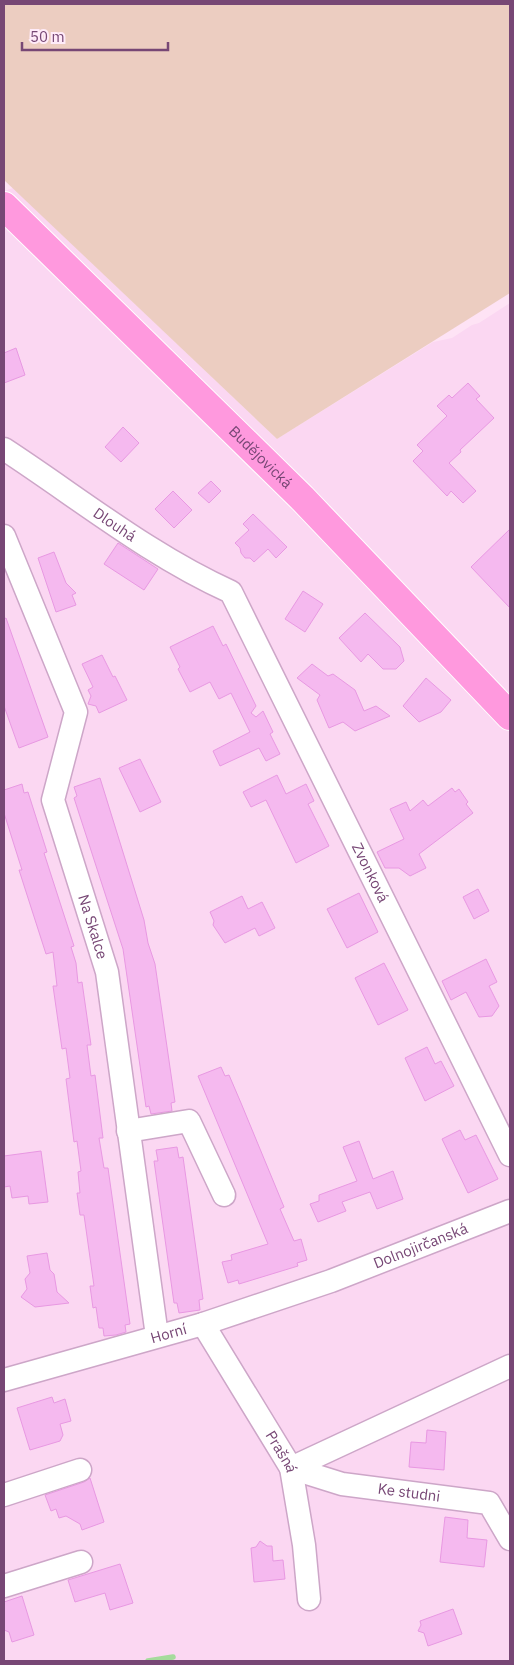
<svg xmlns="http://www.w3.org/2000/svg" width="514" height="1665" font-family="'IBM Plex Sans',sans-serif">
<rect width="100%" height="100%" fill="#fee3f5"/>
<path fill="#fbd7f2" d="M13 188 277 439 433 342 452 338 472 325 479 323 510 303V1661H4V191Z"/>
<path fill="#eccdc1" d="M4 4H510V293L277 439 4 180Z"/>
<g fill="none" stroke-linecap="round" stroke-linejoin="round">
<path stroke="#a5db9c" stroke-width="5.5" d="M148 1661 173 1657"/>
</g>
<path fill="#f5b9ef" stroke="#e898e2" d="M16 348 25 375 4 383V353Z
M468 383 480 396 476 399 494 418 460 450 461 452 449 463 476 491 463 503 451 491 447 496 413 461 423 451 417 445 447 416 437 406 449 395 452 398Z
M123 427 139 443 121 462 105 447Z
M211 481 221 491 209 503 198 493Z
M173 491 192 510 174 528 155 509Z
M253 514 287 547 276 558 268 549 254 562 250 558H245L241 553 240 548 235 543 249 530 243 524Z
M510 529V608L471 567Z
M118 543 158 569 144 590 104 564Z
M54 552 66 583 76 593 72 595 76 605 56 612 38 558Z
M303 591 323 604 305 632 285 619Z
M365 613 400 647 404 661 396 669H383L368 654 361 662 339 638Z
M6 618 48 737 19 748 4 706V619Z
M213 626 223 646 226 644 256 706 251 713 256 717 263 711 273 732 270 734 280 754 266 761 259 748 220 766 213 751 250 732 231 693 219 699 210 682 190 692 178 669 180 667 170 647Z
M102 655 113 677 115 676 127 700 99 713 96 706 88 704 91 696 88 690 93 687 82 664Z
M312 664 328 676 333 674 355 690 364 711 376 706 390 716 355 731 343 722 329 728 317 700 320 695 297 678Z
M426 678 451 700 441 712 419 722 403 706Z
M140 759 161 802 140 812 119 768Z
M277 775 286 794 306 784 314 801 308 804 329 846 296 863 266 800 251 807 243 792Z
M100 778 144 920 148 943 155 964 175 1102 171 1103 172 1111 151 1114 149 1106 146 1107 123 949 74 798 77 796 74 787Z
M22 784 24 793 28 792 47 852 44 853 74 946 71 947 76 963 78 983 82 982 91 1045H87L91 1076 95 1075 103 1138H99L104 1168H108L130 1324 125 1325 126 1332 116 1335 104 1336 103 1328H99L96 1307 93 1308 90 1286H94L84 1215H80L77 1193H80L78 1172 81 1171 77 1141 74 1142 66 1079 70 1078 66 1048 62 1049 53 986H57L53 952 46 954 19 870H22L4 813V790Z
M452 788 455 792 459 789 468 802 466 804 473 813 419 854 426 868 410 876 399 868H385L377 852 404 839 390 809 406 802 410 811 423 800 428 806Z
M478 889 489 911 474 919 463 897Z
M359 893 378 932 347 948 327 909Z
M242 896 248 909 262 902 275 928 259 936 255 928 225 943 213 925 214 921 210 912Z
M486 959 497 982 489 986 499 1006 492 1016 479 1017 466 992 451 1000 442 981Z
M384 963 408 1010 378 1025 355 978Z
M427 1047 435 1064 441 1061 454 1086 425 1101 405 1058Z
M221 1067 225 1076 229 1075 241 1103 284 1207 280 1209 294 1241 301 1239 307 1260 297 1263 298 1266 239 1284 238 1280 228 1283 222 1262 232 1260 231 1255 268 1244 198 1076Z
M460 1130 465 1140 476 1135 498 1179 468 1193 442 1139Z
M359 1141 373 1179 393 1171 403 1199 377 1209 370 1192 342 1202 346 1211 318 1222 310 1204 319 1201V1195L357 1181 343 1147Z
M177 1147 179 1158 183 1157 203 1299 199 1300 200 1310 179 1313 177 1303H174L154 1161H158L156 1150Z
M41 1151 48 1202 29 1204 28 1196 12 1198 10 1186 4 1187V1156Z
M47 1253 50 1270 54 1274 57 1292 69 1303 35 1307 21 1297 27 1289 25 1279 30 1273 27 1256Z
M52 1397 54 1403 65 1399 71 1421 60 1424 63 1435 60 1441 30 1450 17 1408Z
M427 1430 446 1432 444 1470 409 1467 411 1442 426 1443Z
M90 1478 104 1522 82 1530 80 1524 66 1516 59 1518 56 1509 51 1511 45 1495 84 1482Z
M445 1517 468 1520 467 1538 487 1540 484 1567 440 1562Z
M260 1541 267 1546H272L273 1561 283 1560 285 1579 254 1582 251 1548 256 1547Z
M120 1564 133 1603 110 1610 105 1593 75 1602 68 1580Z
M22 1596 34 1635 12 1642 9 1632 4 1630V1602Z
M453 1609 462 1634 428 1646 424 1633 418 1631 421 1625 420 1621Z"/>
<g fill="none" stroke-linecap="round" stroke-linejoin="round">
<defs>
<g id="minor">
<path id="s1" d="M4 449C79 498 149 555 231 592L510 1155"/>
<path id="s2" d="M4 536 76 712 53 800 107 972 157 1336"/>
<path d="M128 1131 189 1121 224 1195"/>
<path id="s3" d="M203 1324 291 1468 304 1545 309 1599"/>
<path id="s4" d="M4 1380 203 1324 331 1281 510 1211"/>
<path id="s5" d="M291 1468 342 1484 489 1503 510 1539"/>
<path d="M291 1468 510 1366"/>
<path d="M4 1495 80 1470"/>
<path d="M4 1586 81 1562"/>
</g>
<g id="major">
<path id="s6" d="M4 206 302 498 510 716"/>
</g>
</defs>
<use href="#minor" stroke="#cda6c8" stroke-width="25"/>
<use href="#major" stroke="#fff" stroke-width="30"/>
<use href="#minor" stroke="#fff" stroke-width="22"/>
<use href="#major" stroke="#ff99de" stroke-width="28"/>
</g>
<g text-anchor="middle" stroke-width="4" stroke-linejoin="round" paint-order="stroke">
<g font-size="15" fill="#774775" stroke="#ffebf9">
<text dy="5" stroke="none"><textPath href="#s6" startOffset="359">Budějovická</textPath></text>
<text dy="5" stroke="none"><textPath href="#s1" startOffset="134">Dlouhá</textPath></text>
<text dy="5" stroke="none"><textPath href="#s1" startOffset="582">Zvonková</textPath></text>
<text dy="5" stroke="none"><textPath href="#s2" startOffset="414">Na Skalce</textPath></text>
<text dy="5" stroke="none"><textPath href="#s4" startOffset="438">Dolnojirčanská</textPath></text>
<text dy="5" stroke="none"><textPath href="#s4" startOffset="171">Horní</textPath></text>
<text dy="5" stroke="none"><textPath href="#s3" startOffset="150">Prašná</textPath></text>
<text dy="5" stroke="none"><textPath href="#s5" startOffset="121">Ke studni</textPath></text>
</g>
</g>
<rect width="514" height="1665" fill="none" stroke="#774775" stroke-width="10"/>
<path d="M22 42v8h146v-8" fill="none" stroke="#774775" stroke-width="2.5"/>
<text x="30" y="42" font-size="15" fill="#774775" stroke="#ffebf9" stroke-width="4" paint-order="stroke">50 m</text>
</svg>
